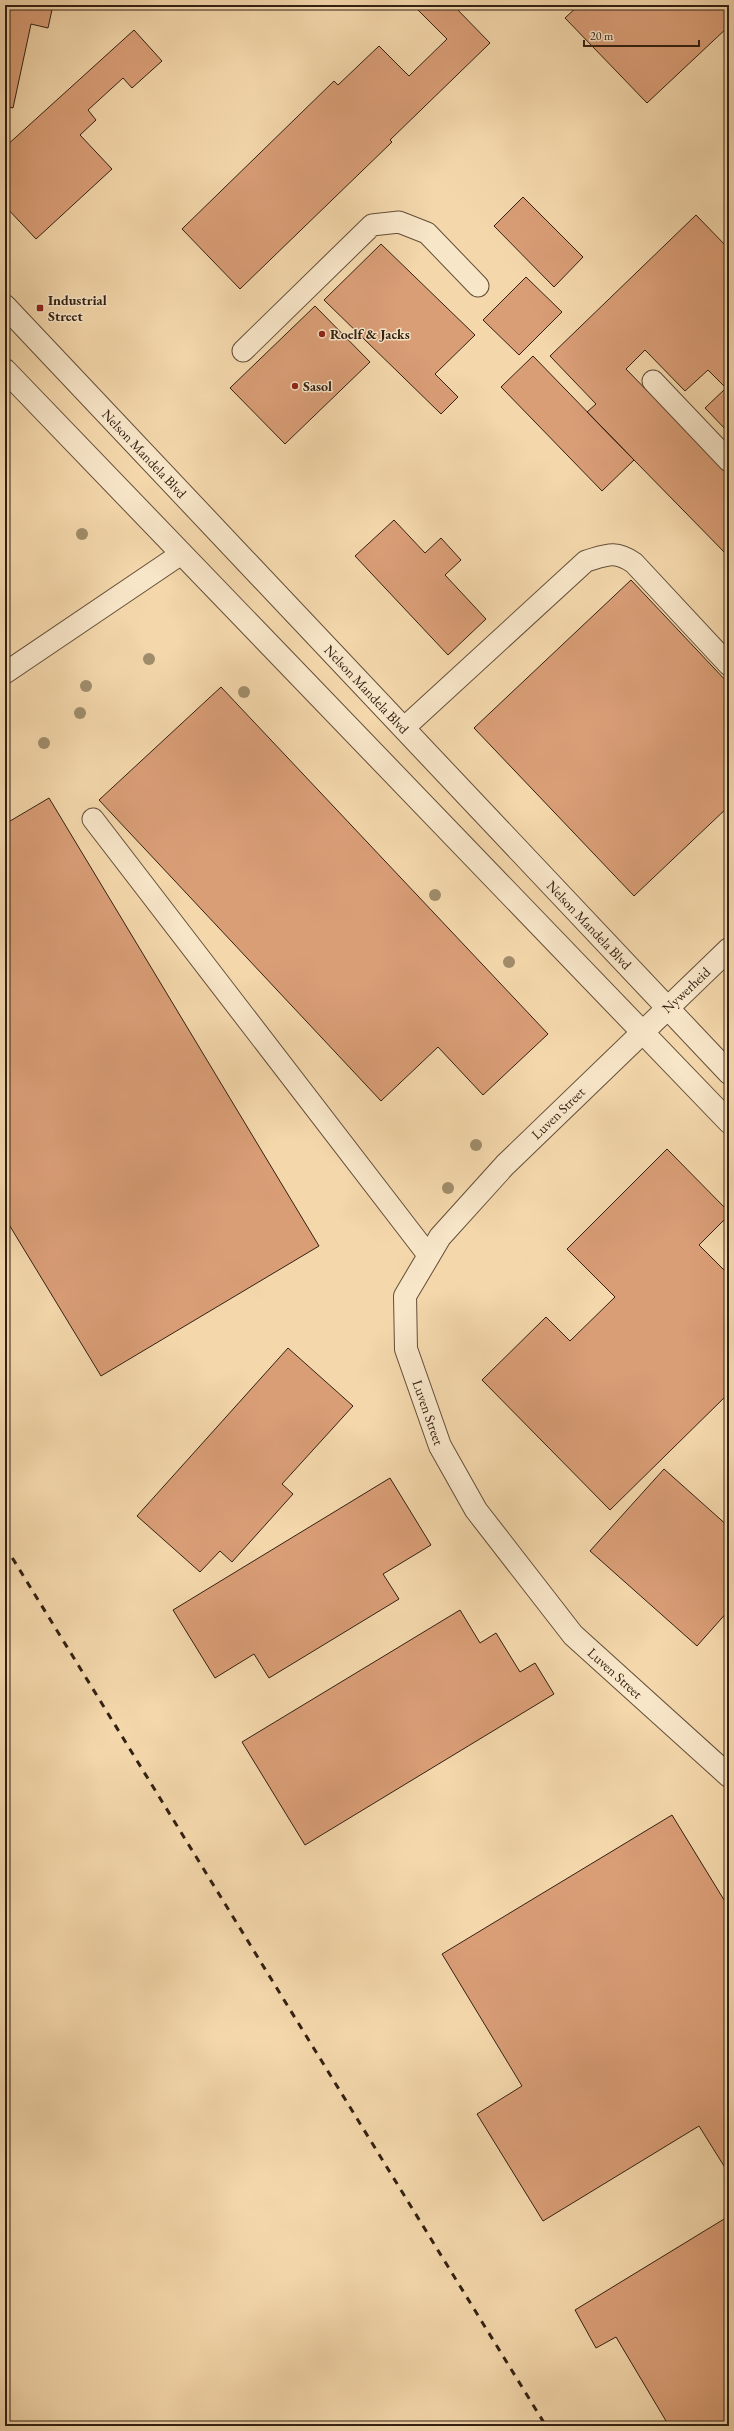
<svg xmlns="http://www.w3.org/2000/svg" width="734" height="2431" font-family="'EB Garamond',serif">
<rect width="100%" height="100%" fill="#f4d8ac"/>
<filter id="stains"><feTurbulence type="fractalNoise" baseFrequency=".005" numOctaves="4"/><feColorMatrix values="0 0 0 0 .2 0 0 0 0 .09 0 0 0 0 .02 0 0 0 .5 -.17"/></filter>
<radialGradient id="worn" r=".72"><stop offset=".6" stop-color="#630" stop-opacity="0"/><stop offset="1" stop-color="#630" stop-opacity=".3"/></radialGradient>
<path fill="#da9e77" stroke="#332012" d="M5 5H53L48 28 31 24 13 108 5 106Z
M413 5H453L490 43 390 140 392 142 240 289 182 229 334 81 338 85 379 46 409 76 447 39Z
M579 5H729V26L647 103 565 18Z
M134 30 162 61 132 88 123 78 88 110 96 120 80 135 112 169 36 239 5 206V147Z
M523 197 583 257 554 287 494 226Z
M696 215 729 249V433L705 408 726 388 708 370 685 391 645 350 626 369 729 475V557L587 412 596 404 550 356Z
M381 244 475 335 435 374 458 397 441 414 324 300Z
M526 277 562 312 519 355 483 320Z
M315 306 370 362 285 444 230 388Z
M533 356 634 460 602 491 501 387Z
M394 520 425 553 441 538 461 560 445 575 486 619 448 655 355 556Z
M631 580 729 684V806L634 896 474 728Z
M221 687 548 1034 483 1095 438 1047 381 1101 99 800Z
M49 798 319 1246 101 1376 5 1218V824Z
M667 1149 729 1212V1215L699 1245 729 1275V1393L610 1510 482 1380 546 1317 570 1341 615 1297 567 1249Z
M288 1348 353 1406 282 1484 293 1494 232 1562 220 1551 200 1572 137 1516Z
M664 1469 729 1527V1610L697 1646 590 1551Z
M390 1478 431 1545 383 1574 399 1599 269 1678 254 1654 215 1678 173 1610Z
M460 1610 480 1643 496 1633 520 1672 535 1663 554 1694 305 1845 242 1742Z
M672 1815 729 1908V2174L699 2126 543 2221 477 2114 522 2086 442 1954Z
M729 2216V2426H669L616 2337 596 2348 575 2310Z"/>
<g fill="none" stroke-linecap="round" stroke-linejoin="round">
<defs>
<path id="service" d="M243 351 372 225 399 222 427 233 478 286
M653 381 729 461
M5 673 181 554
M404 728 586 561C607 555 615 550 634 563L729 665
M93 819 429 1256"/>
<g id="minor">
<path id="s1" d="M729 949 505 1165 440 1237 405 1296 406 1349 440 1446 476 1510 573 1635 729 1776"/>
</g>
<g id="tertiary">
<path id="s2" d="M5 306 729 1073"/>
<path d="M5 370 729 1122"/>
</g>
</defs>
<use href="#service" stroke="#634e38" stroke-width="23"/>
<use href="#minor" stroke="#634e38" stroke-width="24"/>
<use href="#tertiary" stroke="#634e38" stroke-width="24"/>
<use href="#service" stroke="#f8e6c9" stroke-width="21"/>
<use href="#minor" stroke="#f8e6c9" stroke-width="22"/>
<use href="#tertiary" stroke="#f8e6c9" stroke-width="22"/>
<path stroke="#332012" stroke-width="3" stroke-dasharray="7 7" stroke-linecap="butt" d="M5 1546 546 2426"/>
</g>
<g fill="#a08d6b">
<circle cx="82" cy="534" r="6"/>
<circle cx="149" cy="659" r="6"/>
<circle cx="86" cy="686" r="6"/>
<circle cx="244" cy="692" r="6"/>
<circle cx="80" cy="713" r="6"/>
<circle cx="44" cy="743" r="6"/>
<circle cx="435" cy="895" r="6"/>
<circle cx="509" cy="962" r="6"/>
<circle cx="476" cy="1145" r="6"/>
<circle cx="448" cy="1188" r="6"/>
</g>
<g fill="#8f2418" stroke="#f8e6c9" stroke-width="1.5">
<rect x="36" y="304" width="8" height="8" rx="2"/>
<circle cx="322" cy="334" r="4"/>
<circle cx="295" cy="386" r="4"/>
</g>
<g text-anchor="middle" stroke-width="3" stroke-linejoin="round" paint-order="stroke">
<g font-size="14" font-weight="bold" fill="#332012" stroke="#f8e6c9" text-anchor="start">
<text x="48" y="305">Industrial<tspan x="48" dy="16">Street</tspan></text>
<text x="330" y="339">Roelf &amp; Jacks</text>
<text x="303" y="391">Sasol</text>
</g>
<g font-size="14" fill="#332012" stroke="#f8e6c9">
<text dy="5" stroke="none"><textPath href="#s2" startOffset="203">Nelson Mandela Blvd</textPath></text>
<text dy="5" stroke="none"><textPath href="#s2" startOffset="527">Nelson Mandela Blvd</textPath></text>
<text dy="5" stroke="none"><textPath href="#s2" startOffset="851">Nelson Mandela Blvd</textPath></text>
<text transform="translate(686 990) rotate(-43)" y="5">Nywerheid</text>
<text transform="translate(558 1113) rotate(-44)" y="5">Luven Street</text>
<text dy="5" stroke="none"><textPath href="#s1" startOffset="597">Luven Street</textPath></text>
<text dy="5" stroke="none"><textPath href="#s1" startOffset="921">Luven Street</textPath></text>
</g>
</g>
<rect width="734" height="2431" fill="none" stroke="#f4d8ac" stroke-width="20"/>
<rect x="6" y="6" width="722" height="2419" fill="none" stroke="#332012" stroke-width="2"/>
<rect x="10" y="10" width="714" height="2411" fill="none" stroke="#332012"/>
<path d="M584 40v6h115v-6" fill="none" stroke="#332012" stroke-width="2"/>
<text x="590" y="40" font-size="12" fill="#332012" stroke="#f8e6c9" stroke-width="3" paint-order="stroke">20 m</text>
<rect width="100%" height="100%" filter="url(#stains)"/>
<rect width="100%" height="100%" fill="url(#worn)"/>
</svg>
